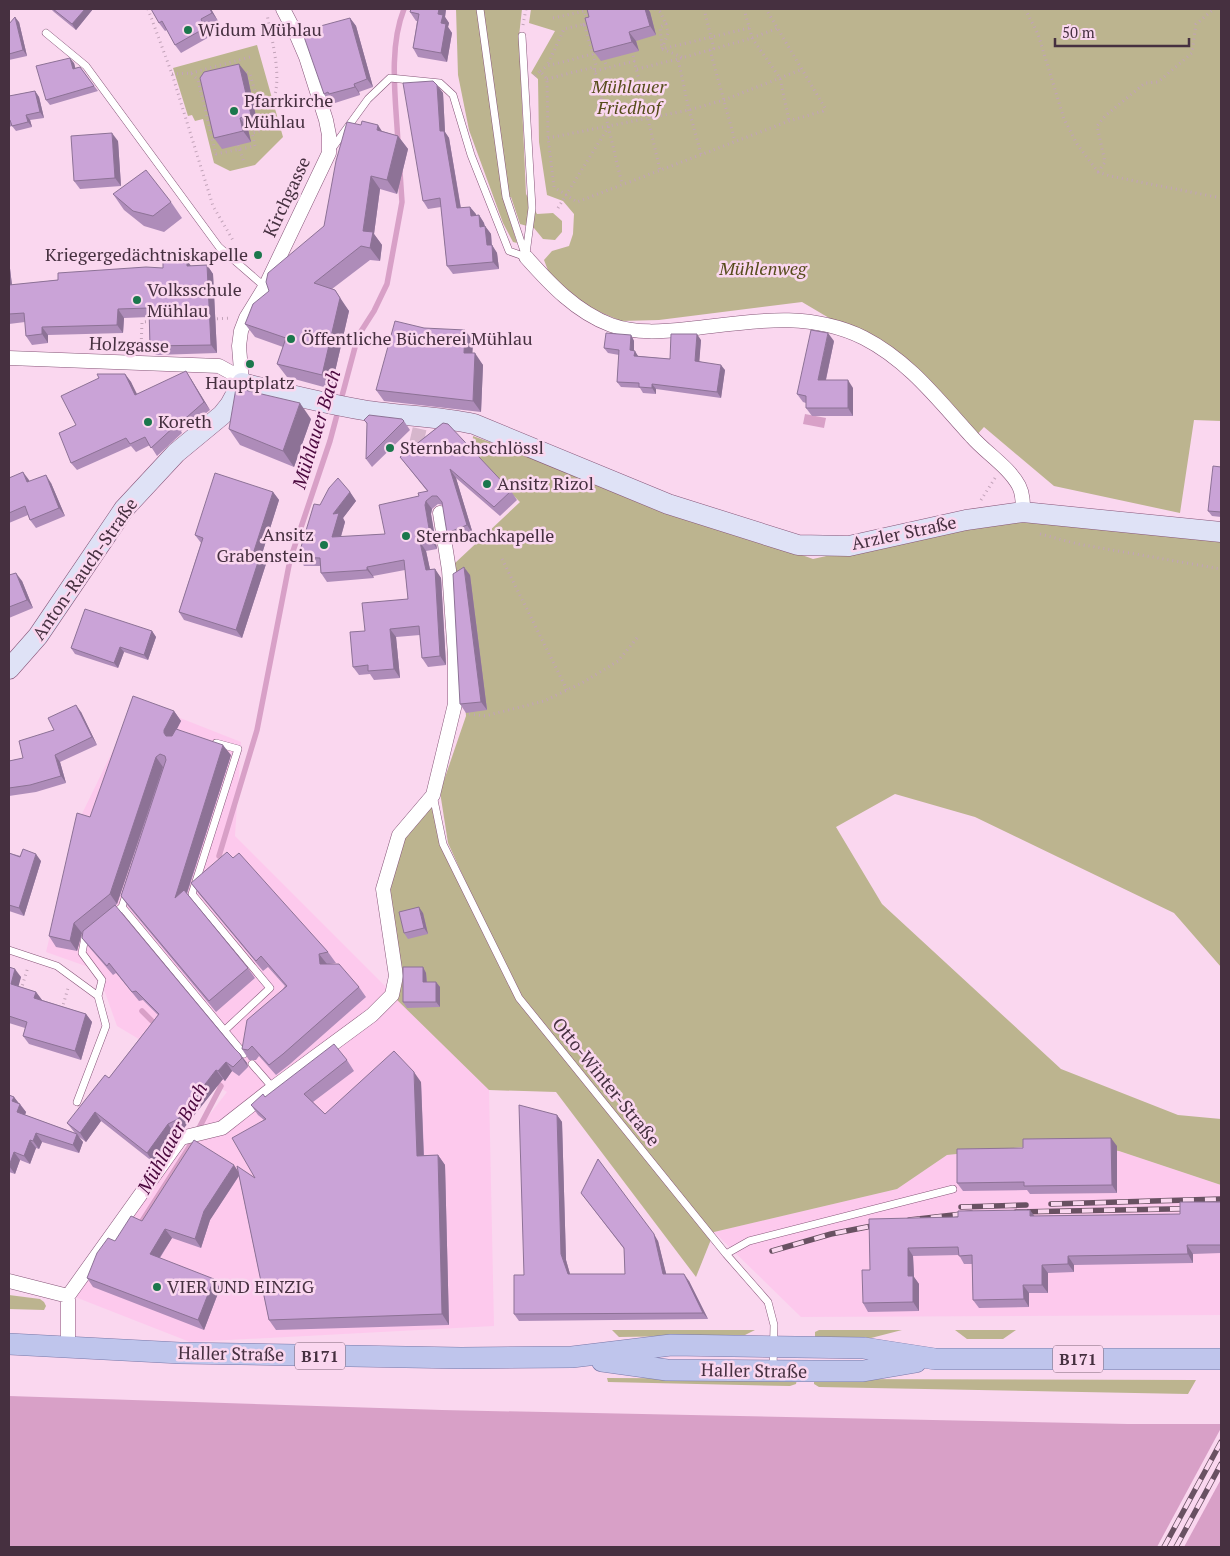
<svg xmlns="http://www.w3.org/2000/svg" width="1230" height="1556" font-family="'PT Serif',serif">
<rect width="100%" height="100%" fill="#fad7ef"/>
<path fill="#fdc9ed" d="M137 701 241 742 235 836 489 1090 494 1326 190 1342 70 1295 227 1092 117 1026 97 970 46 952 77 824Z
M1061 1143 1119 1151 1221 1185V1315L801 1317 714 1232 897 1189 947 1155Z"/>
<path fill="#bcb48f" d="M456 9H522L519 36 526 194 537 214 553 213 562 221V232L555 240 543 239 534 228 520 224 511 197 503 198 517 243 513 242 503 223 469 130 458 75Z
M531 9H1221V421L1194 420 1180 513 1054 486 984 427 973 439 890 354 802 302 659 320 621 321 586 306 564 290 549 273 544 260 552 251 569 246 573 234 574 214 563 201 547 195 539 142 538 79 531 73 555 31 529 23Z
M257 45 283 137 255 165 230 171 214 163 203 119 195 121 192 115 188 116 173 68Z
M473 436 813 559 1023 512 1221 537V967L1174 913 975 817 895 794 836 827 882 904 1061 1069 1178 1115 1221 1119V1185L1119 1151 1062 1143 947 1155 897 1189 714 1232 696 1277 556 1092 489 1090 392 995 383 889 399 835 433 795 443 844 508 975 448 843 440 792 466 716 454 564 520 502 472 454Z
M9 1295 40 1299 44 1302 46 1306 44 1310 9 1309Z
M612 1330H755L745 1335 619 1337Z
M819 1330H902L871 1338H815V1332Z
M955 1330H1016L1003 1339H967Z
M607 1378 797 1379 796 1384 790 1386 608 1382Z
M814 1379 1196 1380 1188 1394 819 1387 814 1384Z"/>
<path fill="#d8a0c7" d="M805 414 826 418 824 428 803 424Z
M9 1396 442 1410 1128 1424H1221V1547H9Z"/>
<path fill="#fad7ef" d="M1221 1428V1478L1220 1481 1184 1547H1157Z"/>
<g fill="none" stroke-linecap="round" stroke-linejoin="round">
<path stroke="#d8a0c7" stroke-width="5.5" d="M398 143C396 101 388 49 404 9
M219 856 257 730 290 560 330 441 358 336 374 311 387 284 402 202 400 172
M142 1011 158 1027
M142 1221 188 1149 221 1086 214 1080"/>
<path stroke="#d6b6cc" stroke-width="14" stroke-dasharray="14 7" stroke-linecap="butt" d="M416 462 413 458 422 418"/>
<defs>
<path id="service" d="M480 9 506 197 526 257
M46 33 86 66 219 247 265 287
M522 36 532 208 526 254
M331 150 368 99 390 78 440 83 453 95 471 155 509 251 526 257
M216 743 238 749 192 894 270 988 225 1030
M433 795 443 844 519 998 726 1254 768 1302 774 1325 773 1370
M122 907 244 1054
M111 916 122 907 127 892
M89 933 85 937 82 953 102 980 98 996
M9 950 57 966 98 996 106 1026 77 1102
M252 1064 273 1088
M726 1254 749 1241 953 1189"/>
<path id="minor" d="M526 257C550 284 576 312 611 325 639 335 667 331 697 328 755 321 809 311 864 338 909 361 939 401 972 437 986 453 1009 467 1019 486 1023 494 1023 503 1023 512
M9 358 219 366 230 372 242 383
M242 383 239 346 241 331 246 318 265 287 329 153V135L326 120 306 57 297 36 283 9
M9 1281 68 1296
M68 1347V1296L181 1138 222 1128 273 1088 372 1015 392 995 396 976 383 889 399 835 433 795 455 704V656L449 570 440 513"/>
<path id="secondary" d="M9 669 38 636 124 509 176 453 222 415 230 405 242 383C282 393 322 403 363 410 400 416 438 416 474 424L668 504 798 545 849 546 966 520 1023 512 1221 532"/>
<path id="primary" d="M9 1344 180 1353 461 1358 572 1357 671 1345 864 1348 935 1359H1221
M602 1361 667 1370 814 1371H863L916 1362"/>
</defs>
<use href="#service" stroke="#865578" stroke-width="8"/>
<use href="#minor" stroke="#865578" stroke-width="15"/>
<use href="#secondary" stroke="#865578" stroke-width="21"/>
<use href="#primary" stroke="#7978a8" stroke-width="22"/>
<path stroke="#c2a3b9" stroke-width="3" stroke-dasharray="1 4" stroke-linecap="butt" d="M148 9 172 74 213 206 234 242
M584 9 586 17 584 24 586 23
M655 9 660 12 666 24
M704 9 714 49
M744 9 752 38 780 78 789 121
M1025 9 1038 34 1064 119 1077 144 1098 172 1110 176 1221 198
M553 18 585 11
M666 24 668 33 662 49 660 27Z
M523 25 526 9
M710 50 735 141
M632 51 660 170
M593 54 596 65 594 67
M682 57 662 49 749 28
M604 58 607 68
M637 69 678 59
M242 70 250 74 258 103
M540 71 547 66 593 54 584 24 564 29 547 66
M595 71 635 61
M191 73 250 57
M172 74 191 73 198 80 216 154 255 146 252 133 263 130 258 103 273 100C283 78 271 37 267 14
M535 76 540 71 547 79 548 138 554 187 577 202 789 121 823 111 825 108 766 9
M547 79 594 67 622 184
M548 138 689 110 724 100 803 69
M238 145 244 162
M701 154 689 110 678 59 752 38 778 28
M1098 172 1105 162 1097 126 1105 116 1145 83 1158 82 1192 53 1196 24 1214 9
M558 208 609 126
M212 319 231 318
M141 349 142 322 153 321
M981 500 995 478
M1040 534 1078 544 1221 569
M502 559 567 690
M469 714 485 716 544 701 582 683 618 661 637 638
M21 990 28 967
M62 1009 68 988"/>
<use href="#service" stroke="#fff" stroke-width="7"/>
<use href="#minor" stroke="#fff" stroke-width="14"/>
<use href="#secondary" stroke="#dfe2f6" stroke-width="20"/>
<use href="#primary" stroke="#bfc5ec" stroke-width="21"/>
<defs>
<path id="rail" d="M1051 1204 1221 1199
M961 1207 1026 1205
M1016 1212 1221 1208
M909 1220 971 1213
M772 1251 831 1234 882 1224
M1164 1547 1221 1442
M1176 1547 1221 1464"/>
</defs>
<use href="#rail" stroke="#695162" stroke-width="5.5"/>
<use href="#rail" stroke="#fad7ef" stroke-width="4" stroke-dasharray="11" stroke-linecap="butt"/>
</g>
<path fill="#ae8cb9" d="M51 9H93L76 30 54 12Z
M151 9H211L218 21 206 27 211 36 181 53 175 45 167 30 165 31 159 23Z
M411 9H446L445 17 449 23 448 27 452 33 447 62 418 57 413 48 417 21H416L410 12Z
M587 9H648L650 12 656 35 636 41 639 51 601 61 594 52 589 17Z
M350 18 356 26 373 87 359 92 360 95 335 103 333 101 329 102 324 94Z
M19 22 27 56 9 60V24Z
M74 63 75 68 80 67 98 91 50 105 46 100Z
M247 74 258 126 248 129 251 142 222 149 214 138Z
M437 85 443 93 445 132 449 138 461 208 470 207 476 215H479L484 223 485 226 491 234 492 245 497 253 499 269 453 274 447 266 441 207 428 209 423 201Z
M35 91 39 97 44 118 30 120 32 127 16 131 12 126 9 127V96Z
M382 131 398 136 408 149 397 194 380 189 374 234 382 245 380 261 370 260 332 289 349 311 331 389 287 377 277 364 283 347 255 337 245 324 269 291 324 226Z
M118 141 121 186 80 189 74 181Z
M113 194 171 202 182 218 164 232 144 226 124 210Z
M9 260 12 285 163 268 207 265 213 274 217 353 156 355 150 346 149 317 124 318 123 333 48 335V343L32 345 26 336 25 322 9 324Z
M631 335 634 341V351L638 356 670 359 701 340 699 361 725 370 721 398 656 389V394L643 393 640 388 621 387 617 382 619 355 608 353 604 348Z
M473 341 472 353 483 365 481 412 384 401 376 390Z
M834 341 826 380 853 388V416H812L806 408V403L803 402 797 394Z
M125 374 131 382 136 394 191 379 210 410 192 424 181 431 182 433 157 456 150 445 136 452 131 446 77 470 71 463 76 425Z
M311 419 294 467 240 445 229 429Z
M364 420 404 421 410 430 372 467 366 459 367 424Z
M443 423 511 491 517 500 500 516 456 478 473 534 453 542 447 533 443 505 438 504 432 509 431 514 437 549 426 551 430 569H435L441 578 446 665 428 667 422 658 420 635 396 637 400 678 374 680 370 674 359 675 353 667 365 631 408 599 405 570 373 576 374 578 327 582 321 573 320 566H304L298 557 320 505 350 492 356 501 343 518 345 522 341 537 385 534 419 496 427 491 400 457Z
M1221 467V517L1212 516 1208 511Z
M9 478 29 482 51 483 65 516 36 528 30 520 28 515 9 523Z
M273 492 279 500 261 557 266 564 242 638 184 620 179 612 201 543 195 535Z
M9 575 22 581 33 608 9 618Z
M470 575 487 710 466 713 460 704Z
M152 631 156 637 148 660 124 652 118 668 75 654 71 648Z
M174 711 181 721 177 729 231 755 187 894 248 968 255 978 216 1012 128 906 121 896 164 767 117 904 115 906 234 1048 240 1054 247 1063 248 1067 239 1076 232 1071 225 1081 223 1079 184 1128 174 1133 153 1162 101 1121 86 1142 78 1136 83 1142 79 1153 42 1142 39 1149 36 1148 30 1164 20 1160 15 1174 9 1172V1095L14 1097 18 1104H20L26 1112 25 1115 75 1133 67 1123 109 1078 158 1015 143 1000 139 1001 116 973 113 975 89 947 82 938 83 932 82 933 77 951 56 947 49 936 90 817Z
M81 712 97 745 60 762 66 783 36 792 9 796V761L23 758 54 730Z
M9 853 41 861 24 916 9 911Z
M233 858 328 952 336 963 329 964 359 987 366 997 290 1064 276 1075 259 1056 256 1060H249L242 1049 285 986 268 967 263 971 199 894 191 883Z
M423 913 428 934 408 939 404 933Z
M9 967 21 977 18 986 36 992 42 1000 86 1014 92 1022 81 1060 29 1044 23 1036 25 1028 9 1023Z
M423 967 426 973 427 982H436L440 987V1007L407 1008 403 1002Z
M347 1060 354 1071 313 1102 325 1114 421 1082 424 1155H438L445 1165 449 1325 276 1330 269 1320 239 1176 210 1220 201 1248 172 1238 160 1258 220 1288 204 1330 93 1287 87 1278 115 1241 142 1221 237 1171 255 1178 264 1120 258 1115 251 1105 265 1097Z
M557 1115 562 1122 566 1260 570 1274H625L624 1249 581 1193 658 1241 666 1274 689 1281 708 1319 519 1321 514 1314 524 1275Z
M1117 1146V1193L1030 1194 1027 1190 963 1191 957 1183 1023 1148Z
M1221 1202V1253L1193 1254V1263L1074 1265V1272L1048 1273V1293H1029V1307L979 1308 973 1300 972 1264H964L959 1255 913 1256 914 1277 919 1284V1311L868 1312 863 1303 870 1270 958 1217 1180 1214Z"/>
<path fill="#8d7296" d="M85 9H93L76 30 72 24Z
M210 9H211L218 21 212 13Z
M439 9H446L445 17 449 23 448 27 452 33 447 62 441 53V23L438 14Z
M645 9H648L650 12 656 35 650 26Z
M15 17 19 22 27 56 23 50Z
M350 18 356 26 373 87 367 79Z
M629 32 636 41 639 51 632 42Z
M70 58 74 63 77 74 73 69Z
M239 64 247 74 258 126 251 115Z
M354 84 359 92 360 95 355 87Z
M437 85 443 93 445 132 449 138 462 216 457 208 440 131Z
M35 91 39 97 44 118 40 112Z
M26 115 30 120 32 127 28 122Z
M240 118 248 129 251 142 243 131Z
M378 125 387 139 377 130Z
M112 133 118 141 121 186 115 178Z
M398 136 408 149 397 194 387 180Z
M371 176 380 189 374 234 382 245 380 261 370 248 363 231Z
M470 207 476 214V223L471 216Z
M479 215 484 223 486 235 480 227Z
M485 226 491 234 492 253 487 245Z
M492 245 497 253 499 269 493 262Z
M9 260 13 294 9 289Z
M187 260 193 269 187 266Z
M207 265 213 274 217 353 211 345Z
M335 290 349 311 331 389 322 375Z
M118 309 124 318 123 333 117 325Z
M42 327 48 335V343L42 334Z
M465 330 473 341 472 364 464 353Z
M828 333 834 341 824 388 818 380Z
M697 334 701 340 699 366 695 361Z
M631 335 634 341V356L630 350Z
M635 351 638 356H634Z
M475 353 483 365 481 412 473 401Z
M721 365 725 370 721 398 717 392Z
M186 371 191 379 210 410 204 402Z
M125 374 131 382 141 402 135 395Z
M848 380 853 388V416L848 408Z
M652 384 656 389V394L652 388Z
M300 403 311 419 294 467 283 451Z
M450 469 456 478 473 534 467 525Z
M23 472 29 480 33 491 27 482Z
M46 475 51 483 65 516 59 508Z
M273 492 279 500 261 557 266 564 242 638 236 630 253 554Z
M350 492 356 501 343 518 345 522 338 546 332 537 333 514Z
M426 501 432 509 431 514 437 549 431 540 425 505Z
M420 542 426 551 432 579 426 570Z
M367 567 373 576 374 578 367 570Z
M464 567 470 575 487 710 481 702Z
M435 569 441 578 446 665 440 656Z
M16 573 22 581 33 608 27 600Z
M390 629 396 637 400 678 394 669Z
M152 631 156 637 148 660 144 655Z
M120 647 124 652 118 668 114 663Z
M76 705 81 712 97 745 92 737Z
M174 711 181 721 171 740V743L164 733V730Z
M223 745 231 755 182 908 175 898Z
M55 755 60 762 66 783 61 776Z
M156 757 163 767 117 904 110 894Z
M36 854 41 861 24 916 19 908Z
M419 907 423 913 428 934 424 928Z
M74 923 82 933 77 951 70 941Z
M319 954 327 964H320Z
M423 967 426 973 427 987 423 982Z
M15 969 21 977 17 992 11 984Z
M436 982 440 987V1007L436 1002Z
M36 992 42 1000 40 1006 34 998Z
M86 1014 92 1022 81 1060 75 1051Z
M240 1054 247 1063 248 1067 242 1058Z
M226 1062 232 1071 225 1081 218 1071Z
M216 1070 223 1079 184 1128 178 1119Z
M414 1072 421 1082 424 1166 417 1156Z
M14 1097 26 1112 23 1121 17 1112 12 1101Z
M95 1112 101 1121 86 1142 80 1133Z
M557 1115 562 1122 566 1260 572 1281 568 1274 561 1254Z
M168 1124 174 1133 153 1162 147 1153Z
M36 1133 42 1142 39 1149 33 1141Z
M77 1134 83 1142 79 1153 73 1145Z
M1111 1138 1117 1146V1193L1112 1185Z
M30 1140 36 1148 30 1164 24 1156Z
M14 1152 20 1160 15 1174 9 1166Z
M438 1155 445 1165 449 1325 442 1314Z
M234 1165 240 1174 210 1220 201 1248 195 1239 204 1211Z
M1030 1210 1036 1218 1030 1216Z
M165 1229 172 1238 156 1263 150 1254Z
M654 1234 658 1241 668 1281 663 1274Z
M1187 1245 1193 1254V1263L1188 1254Z
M908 1248 913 1256 914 1277 919 1284V1311L913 1302 908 1276Z
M1068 1256 1074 1265V1272L1068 1264Z
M1042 1265 1048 1273V1293L1042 1285Z
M684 1274 689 1281 708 1319 703 1313Z
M214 1279 220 1288 204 1330 198 1320Z
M1023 1285 1029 1293V1307L1024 1299Z"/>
<path fill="#caa3d7" stroke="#8d7296" d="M53 9H85L72 24Z
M151 9H210L212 13 201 19 205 28 175 45 162 21 159 23Z
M411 9H439L438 14 443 15 441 23 446 24 441 53 413 48 419 14 410 12Z
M587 9H645L650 26 629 32 632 42 594 52 585 18 589 17Z
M15 17 23 50 9 54V24Z
M350 18 367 79 354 84 355 87 329 94 328 92 324 94 302 31Z
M70 58 73 69 80 67 94 86 46 100 36 66Z
M239 64 251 115 240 118 243 131 214 138 200 78 204 72Z
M433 81 437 85 440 131H444L457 208 470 207 471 216 479 215 480 227 485 226 487 245H492L493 262 447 266 440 198 423 201 403 83Z
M35 91 40 112 26 115 28 122 12 126 10 120H9V96Z
M362 121 378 125 377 130 398 136 387 180 371 176 363 231 373 232 370 248 361 246 314 283 335 290 340 298 322 375 277 364 286 338 245 324 253 304 269 291 266 282 268 273 324 226 336 161 347 122 361 125Z
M112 133 115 178 74 181 71 136Z
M146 170 171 202 153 216 133 211 113 194Z
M187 260V266L207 265 211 345 150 346 149 308 118 309 117 325 42 327V334L26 336 24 313 9 314V285L58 280V273L146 267 163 268V262Z
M395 321 424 328 465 330 464 353H475L473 401 376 390Z
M811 330 828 333 818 380H848V408H806V396L797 394Z
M606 333 631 335 630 350 635 351 634 356 670 359 671 334H697L695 361 721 365 717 392 652 384V388L639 387V383L617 382 619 350 604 348Z
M186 371 204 402 187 417 176 423V425L151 448 145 437 130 444 126 438 71 463 59 433 76 425 61 396 99 378 97 374H125L135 395Z
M236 388 300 403 283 451 229 429Z
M369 415 402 419 404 421 366 459 367 423 364 420Z
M443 423 448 424 511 491 494 507 450 469 467 525 447 533 442 502 437 496H432L426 501 425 505 431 540 420 542 426 570 435 569 440 656 422 658 419 626 390 629 394 669 368 671V665L353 667 350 632 365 631 362 603 408 599 404 560 367 567V570L321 573 320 558 298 557 314 504 320 505 329 488 338 478 350 492 333 514 339 513 332 537 385 534 379 505 419 496 418 493 428 491 400 457Z
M1213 466 1221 467V512L1208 511Z
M23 472 27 482 46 475 59 508 30 520 25 506 9 513V478Z
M215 473 273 492 253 554 260 556 236 630 179 612 203 538 195 535Z
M464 567 481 702 460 704 453 574Z
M16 573 27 600 9 607V575Z
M85 609 152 631 144 655 120 647 114 663 71 648Z
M133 696 174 711 164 730V733L166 736H172L176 729 223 745 175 898 184 890 248 968 209 1001 121 896 166 760 165 756 160 754 156 757 110 894 74 923 70 941 49 936 77 813 90 817Z
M76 705 92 737 55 755 61 776 30 785 9 788V761L23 758 19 741 54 730 48 718Z
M23 849 36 854 19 908 9 905V853L20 857Z
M227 852 233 858 239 853 328 952 319 954 320 964H339L359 987 283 1054 269 1065 252 1046 248 1050 242 1049 247 1020 287 986 261 956 256 961 191 883Z
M115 905 234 1048 240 1054 242 1058 233 1067 226 1062 218 1071 216 1070 178 1119 168 1124 147 1153 95 1112 80 1133 67 1123 105 1075 109 1078 159 1014 136 991 132 992 109 963 107 966 82 938 83 931Z
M419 907 424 928 404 933 399 912Z
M9 967 15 969 11 984 36 992 34 998 86 1014 75 1051 23 1036 27 1022 9 1016Z
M403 967H423V982H436V1002H403Z
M334 1044 347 1060 304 1094 325 1114 394 1051 414 1072 417 1156 438 1155 442 1314 269 1320 237 1166 255 1178 232 1138 266 1119 251 1105 263 1094 265 1097Z
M9 1095 14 1097 12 1101 20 1104 17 1112 77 1134 73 1145 36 1133 33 1141 30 1140 24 1156 14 1152 9 1166Z
M519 1105 557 1115 561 1254 568 1274H625L624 1248 581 1193 598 1159 654 1234 663 1274H684L703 1313 514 1314V1275H524Z
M1111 1138 1112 1185 1024 1186V1182L957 1183V1149L1023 1148V1139Z
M194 1140 234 1165 204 1211 195 1239 165 1229 150 1254 214 1279 198 1320 87 1278 97 1253 108 1238 115 1241 131 1216 142 1221Z
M1180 1202H1221V1245H1187L1188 1254 1068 1256V1264L1042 1265V1285H1023L1024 1299 973 1300 972 1255 959 1256 958 1247 908 1248V1276H913V1302L863 1303 862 1270H870L869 1219 958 1217V1211L1030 1210V1216L1180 1214Z"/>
<g fill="#1b774c" stroke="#fad7ef" stroke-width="2">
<circle cx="188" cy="30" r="5"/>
<circle cx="234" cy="111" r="5"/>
<circle cx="258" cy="255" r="5"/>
<circle cx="137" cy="300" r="5"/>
<circle cx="291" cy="339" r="5"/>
<circle cx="250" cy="364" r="5"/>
<circle cx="148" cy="422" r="5"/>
<circle cx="390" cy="448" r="5"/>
<circle cx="487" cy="484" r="5"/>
<circle cx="406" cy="536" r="5"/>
<circle cx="324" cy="545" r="5"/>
<circle cx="157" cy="1287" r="5"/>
</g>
<g text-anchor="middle" stroke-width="5" stroke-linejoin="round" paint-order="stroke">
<g fill="#fad7ef" stroke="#7c6274" stroke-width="1">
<rect x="295" y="1342.5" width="50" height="27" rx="4"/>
<rect x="1053" y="1345.5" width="50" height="27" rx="4"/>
</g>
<g font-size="16" font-weight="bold" fill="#463040">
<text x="320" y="1362">B171</text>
<text x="1078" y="1365">B171</text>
</g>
<g font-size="18" fill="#463040" stroke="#fad7ef" text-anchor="start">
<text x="198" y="36">Widum Mühlau</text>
<text x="244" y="107">Pfarrkirche<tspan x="244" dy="21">Mühlau</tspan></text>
<text x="248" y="261" text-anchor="end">Kriegergedächtniskapelle</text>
<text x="147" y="296">Volksschule<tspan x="147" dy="21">Mühlau</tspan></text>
<text x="301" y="345">Öffentliche Bücherei Mühlau</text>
<text x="250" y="389" text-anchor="middle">Hauptplatz</text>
<text x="158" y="428">Koreth</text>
<text x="400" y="454">Sternbachschlössl</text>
<text x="497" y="490">Ansitz Rizol</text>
<text x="314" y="541" text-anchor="end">Ansitz<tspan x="314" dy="21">Grabenstein</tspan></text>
<text x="416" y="542">Sternbachkapelle</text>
<text x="167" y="1293">VIER UND EINZIG</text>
</g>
<g font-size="18" font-style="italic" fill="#564c1b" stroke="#fad7ef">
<text x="629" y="93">Mühlauer<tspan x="629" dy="21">Friedhof</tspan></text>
<text x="763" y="275">Mühlenweg</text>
</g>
<g font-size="18" fill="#463040" stroke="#fad7ef">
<text transform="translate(287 197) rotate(-65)" y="6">Kirchgasse</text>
<text transform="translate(129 345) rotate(2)" y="6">Holzgasse</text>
<text transform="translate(904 533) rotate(-12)" y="6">Arzler Straße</text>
<text transform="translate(85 569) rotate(-55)" y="6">Anton-Rauch-Straße</text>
<text transform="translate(606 1082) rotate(51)" y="6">Otto-Winter-Straße</text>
<text transform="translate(231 1354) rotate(1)" y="6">Haller Straße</text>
<text transform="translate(754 1371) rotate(1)" y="6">Haller Straße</text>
</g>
<g font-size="19" font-style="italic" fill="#4a073d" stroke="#fad7ef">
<text transform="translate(316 429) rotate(-73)" y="7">Mühlauer Bach</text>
<text transform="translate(172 1138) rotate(-61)" y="7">Mühlauer Bach</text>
</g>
</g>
<rect width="1230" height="1556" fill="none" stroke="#463040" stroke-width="20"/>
<path d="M1055 38v8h134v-8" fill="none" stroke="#463040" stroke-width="2.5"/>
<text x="1062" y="38" font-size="15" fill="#463040" stroke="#fad7ef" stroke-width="4" paint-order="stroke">50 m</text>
</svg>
